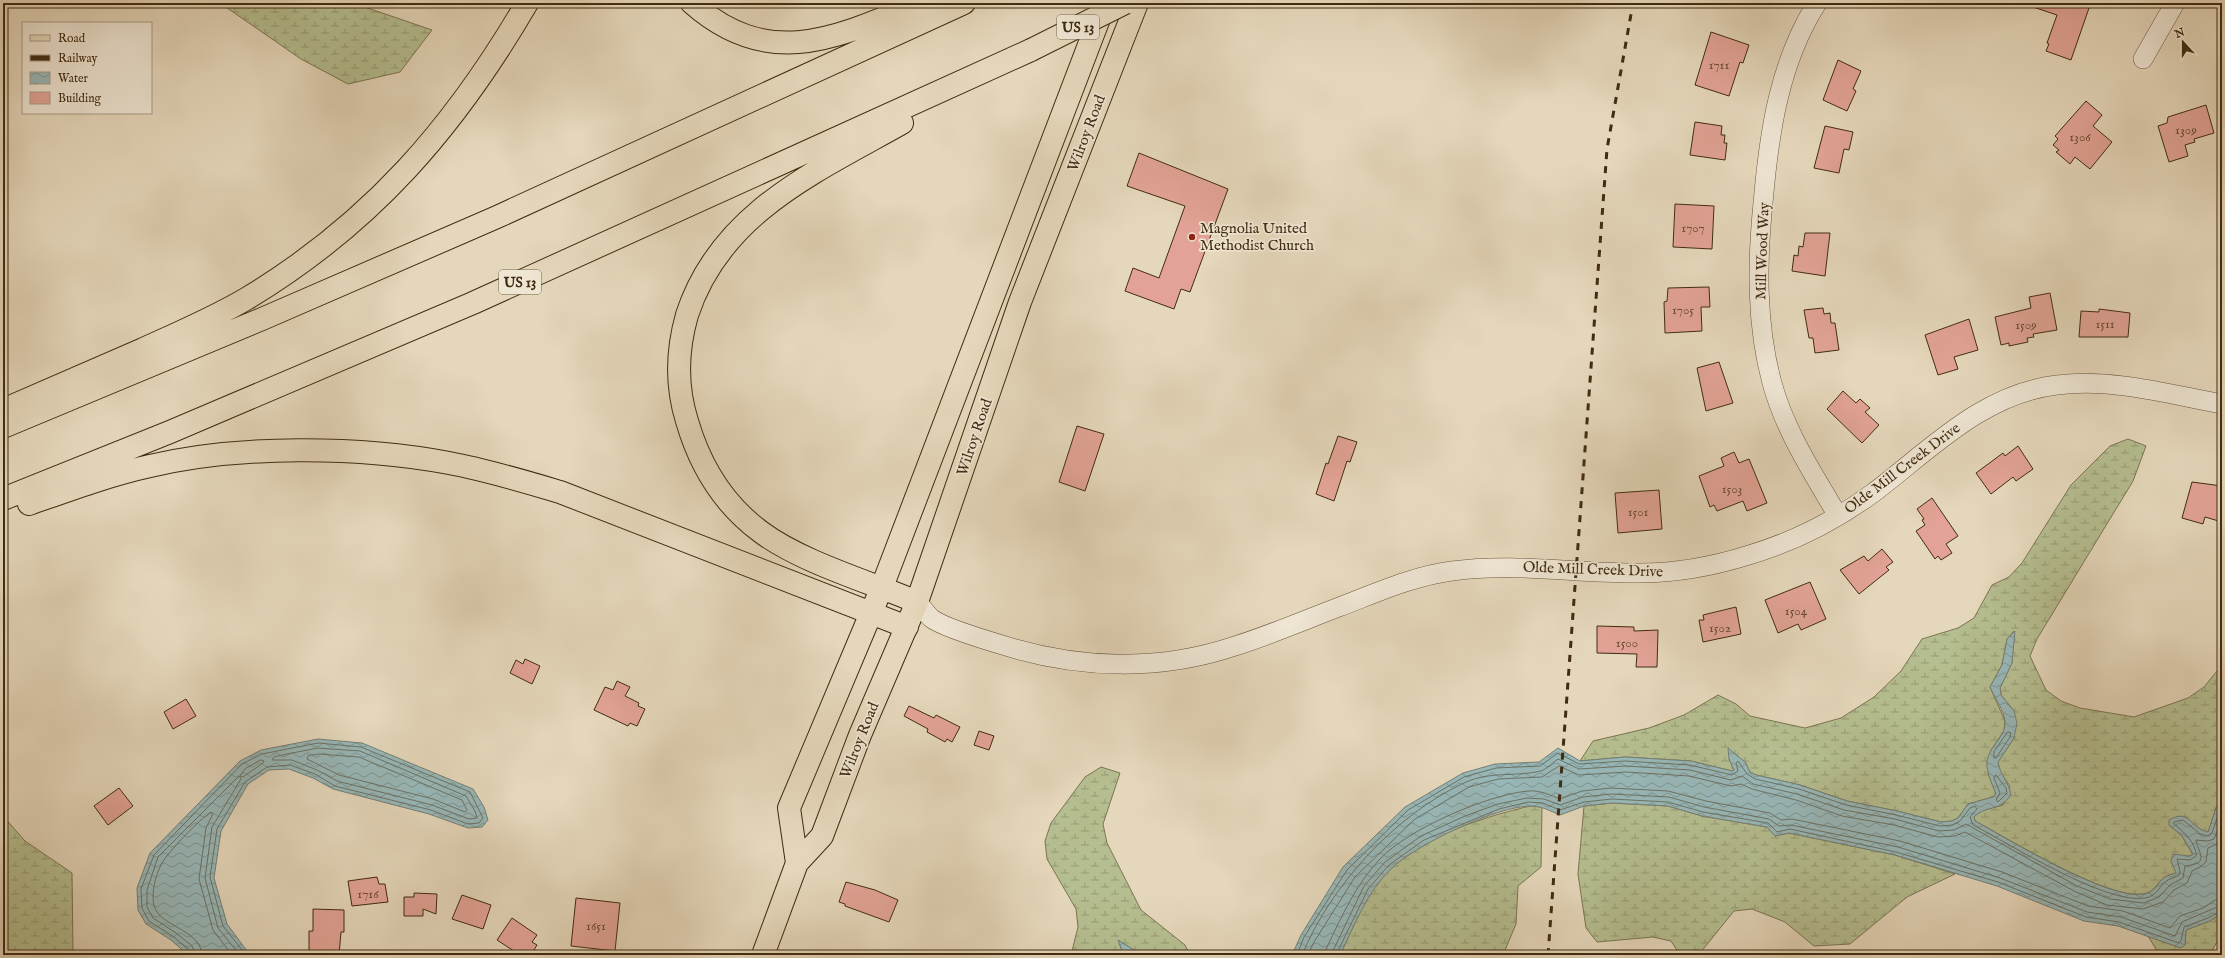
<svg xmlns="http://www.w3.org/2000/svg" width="2225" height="958" font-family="'IM FELL English',serif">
<defs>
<pattern id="wetland-marsh" width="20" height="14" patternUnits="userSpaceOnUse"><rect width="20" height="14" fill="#b5be90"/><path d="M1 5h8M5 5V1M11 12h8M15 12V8" fill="none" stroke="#959b74"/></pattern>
<pattern id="water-waves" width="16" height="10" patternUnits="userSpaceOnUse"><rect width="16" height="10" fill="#98b8b9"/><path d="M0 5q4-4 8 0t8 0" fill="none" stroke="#7e9695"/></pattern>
</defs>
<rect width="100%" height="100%" fill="#e5d7bb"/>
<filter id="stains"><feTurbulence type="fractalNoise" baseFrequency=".005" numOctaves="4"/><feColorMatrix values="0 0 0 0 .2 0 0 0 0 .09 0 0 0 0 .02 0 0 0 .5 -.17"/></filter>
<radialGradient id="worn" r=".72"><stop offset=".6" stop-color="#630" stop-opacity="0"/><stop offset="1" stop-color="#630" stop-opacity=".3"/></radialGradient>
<path fill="url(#wetland-marsh)" stroke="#7b7550" d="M220 3H353L432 30 400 72 348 84 301 59Z
M2128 439 2146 446 2133 481 2037 639 2030 656 2046 690 2061 701 2080 708 2134 717 2188 698 2204 687 2222 665V806L2216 808 2208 833 2202 831 2184 816 2169 825 2182 836 2193 855 2171 861 2177 873C2173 874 2168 875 2165 877 2157 882 2156 891 2144 894 2109 901 2009 839 1975 821L1974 817 1980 811 2003 805 2010 786 2000 772 1998 762 2014 738V711L2001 695 2000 688 2012 663 2014 631 2007 639 2002 665 1990 687 2005 721 2004 731 1991 750 1988 773 1996 794 1993 797 1968 804 1958 818 1952 821 1941 822 1897 811 1847 801 1800 785 1756 775 1750 772 1745 762 1729 759 1734 770 1732 771 1691 761 1625 757 1580 761 1593 741 1649 728 1684 715 1718 695 1736 704 1750 716 1805 728 1841 718 1874 697 1901 671 1922 639 1958 628 1974 618 1992 585 2009 577 2022 563 2071 485 2110 446Z
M1101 767 1120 773 1103 824 1107 843 1141 910 1185 945 1190 955H1142L1119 941 1122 951 1126 955H1071L1078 927 1076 909 1047 859 1045 841 1051 823 1085 777Z
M1612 803 1668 806 1702 816 1767 827 1775 836 1789 833 1895 855 1955 874 1907 897 1850 944 1814 946 1785 922 1752 909 1734 911 1700 953 1680 955 1671 941 1653 937 1597 942 1586 928 1578 874 1584 806Z
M1530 806 1542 807 1541 867 1518 886 1516 924 1503 955H1340C1350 934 1359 911 1371 892 1403 842 1475 819 1530 806Z
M3 816 25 841 72 873 73 955H3Z
M2222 913V932L2210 955H2157V951L2148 936 2181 948 2185 944 2186 930 2210 921Z"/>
<path fill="url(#water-waves)" stroke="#758075" d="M2015 631 2012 663 2000 688 2001 695 2014 711 2017 723 2014 738 1998 762C2000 775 2009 782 2011 795 1998 813 1988 804 1974 817L1975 821C2008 839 2109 901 2144 894 2156 892 2157 882 2165 877 2168 875 2173 874 2176 873L2171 861 2173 854 2189 856 2193 854 2182 836 2169 825V820C2190 808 2190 828 2208 832L2216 808 2222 806V913L2210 921 2186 930 2185 945 2181 948 2118 926 2084 921 1997 886 1895 855 1789 833 1775 836 1767 827 1702 816 1668 806 1612 803 1584 806 1560 815C1550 811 1542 806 1531 806 1497 806 1415 845 1391 869 1367 892 1354 926 1340 955H1292L1301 935 1343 867 1405 807 1463 773 1495 764 1539 762 1558 748 1580 761 1625 757 1691 761 1732 771 1734 770 1729 759 1728 748 1745 762 1750 772 1756 775 1800 785 1847 801 1897 811 1941 822 1952 821 1958 818 1968 804 1993 797 1996 794C1992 783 1986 773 1987 761 1989 746 2007 736 2005 721 2004 710 1994 697 1990 687L2002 665 2007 639Z
M318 739 362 743 473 789 484 807 488 820 482 827 468 828 429 814 333 789 313 778 289 769 269 770 248 784 221 831 214 878 227 924 250 955H188L171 940 146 924 138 910 137 888 150 853 240 761 261 750Z
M1118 940 1142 955H1126L1122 951Z"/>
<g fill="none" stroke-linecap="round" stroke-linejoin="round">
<path stroke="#6c7264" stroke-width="1" d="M2008 732 2011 733 2010 737 1996 758H1994V752Z
M318 748 360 751 466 796 475 811 477 818 469 819 432 805 337 781 317 770 292 760H272L274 757Z
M319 754 359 757 462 800 467 810 465 812 433 799 339 775 307 759 308 756Z
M261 760 264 761 263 763 243 777 240 776 245 769Z
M1996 775 2006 788 2007 793 1998 802 1996 800 2000 793 1994 778Z
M191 955 190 951 174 937 149 921 142 908 141 889 154 855 242 764 262 754 318 743 361 747 470 792 483 818 479 823 468 824 431 810 335 786 315 774 290 765 267 767 245 782 217 829 210 877 223 926 246 955
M196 955 192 946 176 933 153 918 147 907V890L158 857 239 776 241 779 212 827 205 878 218 928 240 955
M202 955C201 932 167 927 157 912 148 900 156 871 164 860 172 848 200 819 211 812L213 814 206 828 199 879 213 930 232 955
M1297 955 1304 937 1347 870 1408 810 1464 777 1496 768 1540 766 1558 753 1579 764 1625 761 1690 765 1732 775 1738 771 1736 763 1738 761 1747 774 1755 779 1799 789 1846 805 1896 815 1940 826 1953 825 1960 821 1970 808 1975 806 1977 809 1970 817 1973 825C2010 844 2106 905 2145 898 2158 896 2159 885 2168 880 2172 878 2176 877 2179 875L2180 871 2177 859 2190 860 2196 856C2197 844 2183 831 2174 824V822L2183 820 2200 834 2209 836 2212 833 2219 812 2222 811
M1302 955C1331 885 1396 814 1466 782 1491 771 1516 777 1541 771 1547 769 1553 762 1558 759L1579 769 1626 766 1690 770 1731 780 1742 776 1753 784 1797 794 1844 810 1895 819 1939 831 1954 830 1966 824 2077 886 2110 899 2144 903 2159 897 2170 885 2183 878 2185 866C2210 863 2199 855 2196 840L2208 841 2214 839 2222 818
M1308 955 1314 942 1355 877 1415 819 1469 787 1498 779 1542 777 1559 766 1579 775 1626 772 1689 776 1731 786 1741 784 1752 789 1796 800 1842 816 1894 825 1938 837 1955 836 1965 832 2076 892 2107 905 2143 909 2163 902 2174 890 2187 883 2192 871 2200 867 2206 862 2208 848 2217 844 2222 838
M1325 955 1327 947C1342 916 1356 884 1380 859 1408 829 1487 795 1528 791 1540 790 1550 795 1560 799L1582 791 1611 788 1668 791 1706 801 1770 813 1781 820 1792 819 1900 841 2002 872 2088 906 2123 911 2170 928 2180 916 2203 908 2215 900 2222 899
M1331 955 1364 886 1385 862 1421 836 1465 816 1498 804 1527 798 1544 799 1560 805 1583 797 1612 794 1669 797 1704 807 1769 819 1779 826 1791 825 1898 847 2000 878 2087 912 2121 917 2175 936 2182 922 2222 905
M1336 955 1368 889 1389 865 1424 840 1499 809 1528 802 1543 803 1560 810 1584 802 1612 799 1668 802 1703 812 1768 823 1777 832 1790 829 1896 852 1998 882 2086 917 2119 922 2179 943 2181 941 2184 927 2208 918 2222 910"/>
</g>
<path fill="#e2a396" stroke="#412c10" d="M2028 3H2075L2089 8 2071 60 2046 51 2049 44 2047 43 2057 15 2027 5Z
M1711 32 1749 45 1743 63 1740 62 1729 96 1695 85Z
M1838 60 1861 71 1853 89 1856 91 1847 111 1823 100Z
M2086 101 2102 115 2093 126 2112 142 2090 169 2075 157 2070 164 2056 152 2059 150 2053 145 2058 139 2055 136Z
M2206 105 2214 133 2194 139 2195 142 2185 145 2188 156 2169 162 2158 126 2167 123 2168 117Z
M1695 122 1722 126 1721 135H1725L1724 143H1727L1725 160 1690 155Z
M1825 126 1853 132 1849 150 1844 149 1839 173 1814 168Z
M1139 153 1228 189 1190 292 1181 289 1174 309 1125 291 1133 268 1159 278 1185 206 1127 186Z
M1675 204 1714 206 1712 249 1673 247Z
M1805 233H1830L1825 276 1792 271 1794 255 1798 256 1799 246 1803 247Z
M1709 287 1710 307H1701L1702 331 1665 333 1664 302 1667 301 1668 288Z
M2050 293 2057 330 2033 334 2034 337 2027 338 2028 342 2009 346V343L2001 345 1995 317 2031 308 2029 297Z
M1823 308 1824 314 1830 313 1831 323H1835L1839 350 1815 353 1813 338H1809L1804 310Z
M2099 309 2130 313 2128 337H2079L2081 311 2099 312Z
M1969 319 1978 350 1954 357 1958 369 1938 375 1925 335Z
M1719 362 1733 403 1706 411 1697 368Z
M1843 391 1856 403 1860 399 1870 408 1865 412 1879 425 1862 443 1827 409Z
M1077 426 1104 434 1085 491 1059 482Z
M1338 436 1357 442 1350 462 1347 461 1334 501 1316 494 1326 463 1328 464Z
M2018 446 2033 469 2016 481 2013 477 1991 494 1976 473 2003 453 2005 456Z
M1734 452 1739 463 1749 459 1767 503 1747 511 1743 501 1717 511 1714 505 1710 507 1699 476 1724 466 1721 458Z
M2192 482 2222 486V522L2205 517 2203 524 2182 518Z
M1659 490 1662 529 1618 533 1615 493Z
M1932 498 1958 536 1946 544 1952 553 1941 560 1938 556 1935 559 1916 531 1925 525 1922 520 1924 519 1917 509Z
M1882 549 1893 562 1886 567 1889 570 1859 594 1840 570 1864 556 1868 561Z
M1810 582 1826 619 1801 630 1798 624 1778 633 1765 600Z
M1736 607 1741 634 1703 642 1699 620H1704L1703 615Z
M1597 626 1634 627V631L1658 630 1657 667H1636L1637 654 1597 653Z
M525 659 540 666 532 684 510 673 516 660 523 664Z
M617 681 630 687 625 696 639 703 638 706 645 709 637 726 630 723 628 726 594 710 605 687 613 690Z
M186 699 196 716 173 729 164 712Z
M909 706 934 718 936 715 960 727 952 742 947 739 945 742 927 732 928 729 904 716Z
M979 731 994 736 989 750 974 745Z
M119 788 133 806 108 825 94 806Z
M377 877 379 884H385L388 902 352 906 348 881Z
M846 882 875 890 898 900 889 922 845 906V904L839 902Z
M414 893 437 894 436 914 423 909V916H404V897H414Z
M462 895 491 905 483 929 452 919Z
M576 898 620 903 615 951 571 946Z
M313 909 344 910V932H341L339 955H309V931H313Z
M512 918 537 935 532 942 537 945 531 955H520L497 940Z"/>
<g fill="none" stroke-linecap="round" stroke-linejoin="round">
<defs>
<path id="minor" d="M1817 3C1779 63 1769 133 1763 203 1757 263 1756 324 1772 383 1785 431 1813 473 1838 516
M2143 59 2175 3
M917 602C922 607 926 613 931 618 942 627 992 642 1009 647 1083 669 1161 671 1235 646 1270 635 1305 620 1339 607 1376 593 1413 576 1452 571 1516 562 1576 574 1640 573 1677 573 1714 566 1749 555 1793 542 1836 520 1873 493 1930 450 1982 394 2057 385 2112 378 2168 394 2222 404"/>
<path id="primary" d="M797 863 789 808 882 587 1105 3
M763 955 797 863 822 836 860 735 917 602 1020 302 1137 3"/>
<path id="motorway" d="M692 3C769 71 836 38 920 3
M902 123C815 172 720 213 687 315 677 350 676 386 687 421 700 466 723 504 761 532 801 562 870 582 917 602
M3 410C49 390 95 370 141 350 176 334 212 319 246 299 371 224 454 128 527 3
M3 427 262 319 497 217 964 3
M3 499 170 432 473 303 1031 50
M29 504C69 490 109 475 150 466 239 445 359 446 449 463 487 470 523 481 560 492L907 627"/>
</defs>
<use href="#minor" stroke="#6a573b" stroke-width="20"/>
<use href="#primary" stroke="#412c10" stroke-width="24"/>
<use href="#motorway" stroke="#412c10" stroke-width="24"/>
<use href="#minor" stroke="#eee5d3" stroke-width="19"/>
<use href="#primary" stroke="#e5d7bb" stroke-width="22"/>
<use href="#motorway" stroke="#e5d7bb" stroke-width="22"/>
<path stroke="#412c10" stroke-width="3" stroke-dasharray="7 7" stroke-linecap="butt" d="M1548 955 1607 149 1633 3"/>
<defs>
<path id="motorway-bridge" d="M1031 50 1125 3"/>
</defs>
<use href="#motorway-bridge" stroke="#412c10" stroke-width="24" stroke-linecap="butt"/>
<use href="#motorway-bridge" stroke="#e5d7bb" stroke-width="22"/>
</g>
<circle fill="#8f2418" stroke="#eee5d3" stroke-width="1.5" cx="1192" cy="237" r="4"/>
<g text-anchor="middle" stroke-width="3.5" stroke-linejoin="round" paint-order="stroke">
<g font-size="13" fill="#694a32">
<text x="1719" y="69">1711</text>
<text x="2186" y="134">1309</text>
<text x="2080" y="141">1306</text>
<text x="1693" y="232">1707</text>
<text x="1683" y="314">1705</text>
<text x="2105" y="328">1511</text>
<text x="2026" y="329">1509</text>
<text x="1732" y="493">1503</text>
<text x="1638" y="516">1501</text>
<text x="1796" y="615">1504</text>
<text x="1720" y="632">1502</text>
<text x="1627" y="647">1500</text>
<text x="368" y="898">1716</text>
<text x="596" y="930">1651</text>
</g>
<g fill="#eee5d3" stroke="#75644a" stroke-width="1">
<rect x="1057" y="15" width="42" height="24" rx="3"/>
<rect x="499" y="270" width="42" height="24" rx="3"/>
</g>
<g font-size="14" font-weight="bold" fill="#412c10">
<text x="1078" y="32">US 13</text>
<text x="520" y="287">US 13</text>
</g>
<g font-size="15" fill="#412c10" stroke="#eee5d3">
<text transform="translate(1086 133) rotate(-69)" y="5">Wilroy Road</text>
<text transform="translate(1762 251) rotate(-88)" y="5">Mill Wood Way</text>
<text transform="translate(974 437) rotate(-71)" y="5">Wilroy Road</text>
<text transform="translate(1902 468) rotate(-37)" y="5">Olde Mill Creek Drive</text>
<text transform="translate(1593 569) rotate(2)" y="5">Olde Mill Creek Drive</text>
<text transform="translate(859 740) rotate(-68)" y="5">Wilroy Road</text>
</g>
<g font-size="15" fill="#412c10" stroke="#eee5d3" text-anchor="start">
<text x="1200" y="233">Magnolia United<tspan x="1200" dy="17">Methodist Church</tspan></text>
</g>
</g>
<rect width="2225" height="958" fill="none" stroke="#e5d7bb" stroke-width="16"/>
<rect x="4" y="4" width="2217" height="950" fill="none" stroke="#412c10" stroke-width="2"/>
<rect x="8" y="8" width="2209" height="942" fill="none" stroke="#412c10"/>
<rect x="22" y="22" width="130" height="92" fill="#eee5d3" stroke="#a99b85"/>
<rect x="30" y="35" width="20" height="6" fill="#e5d7bb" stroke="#a99b85"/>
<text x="58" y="42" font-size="12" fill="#412c10">Road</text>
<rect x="30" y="55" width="20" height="6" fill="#412c10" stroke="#a99b85"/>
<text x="58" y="62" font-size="12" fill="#412c10">Railway</text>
<rect x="30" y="72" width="20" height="12" fill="url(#water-waves)" stroke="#a99b85"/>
<text x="58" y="82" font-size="12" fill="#412c10">Water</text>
<rect x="30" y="92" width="20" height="12" fill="#e2a396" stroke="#a99b85"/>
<text x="58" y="102" font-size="12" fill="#412c10">Building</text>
<g transform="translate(2183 42) rotate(339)" stroke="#eee5d3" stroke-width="3" paint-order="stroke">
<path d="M0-3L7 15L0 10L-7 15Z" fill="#412c10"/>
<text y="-6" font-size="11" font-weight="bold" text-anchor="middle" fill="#412c10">N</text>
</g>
<rect width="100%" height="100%" filter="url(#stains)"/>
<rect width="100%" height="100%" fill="url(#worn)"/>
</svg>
